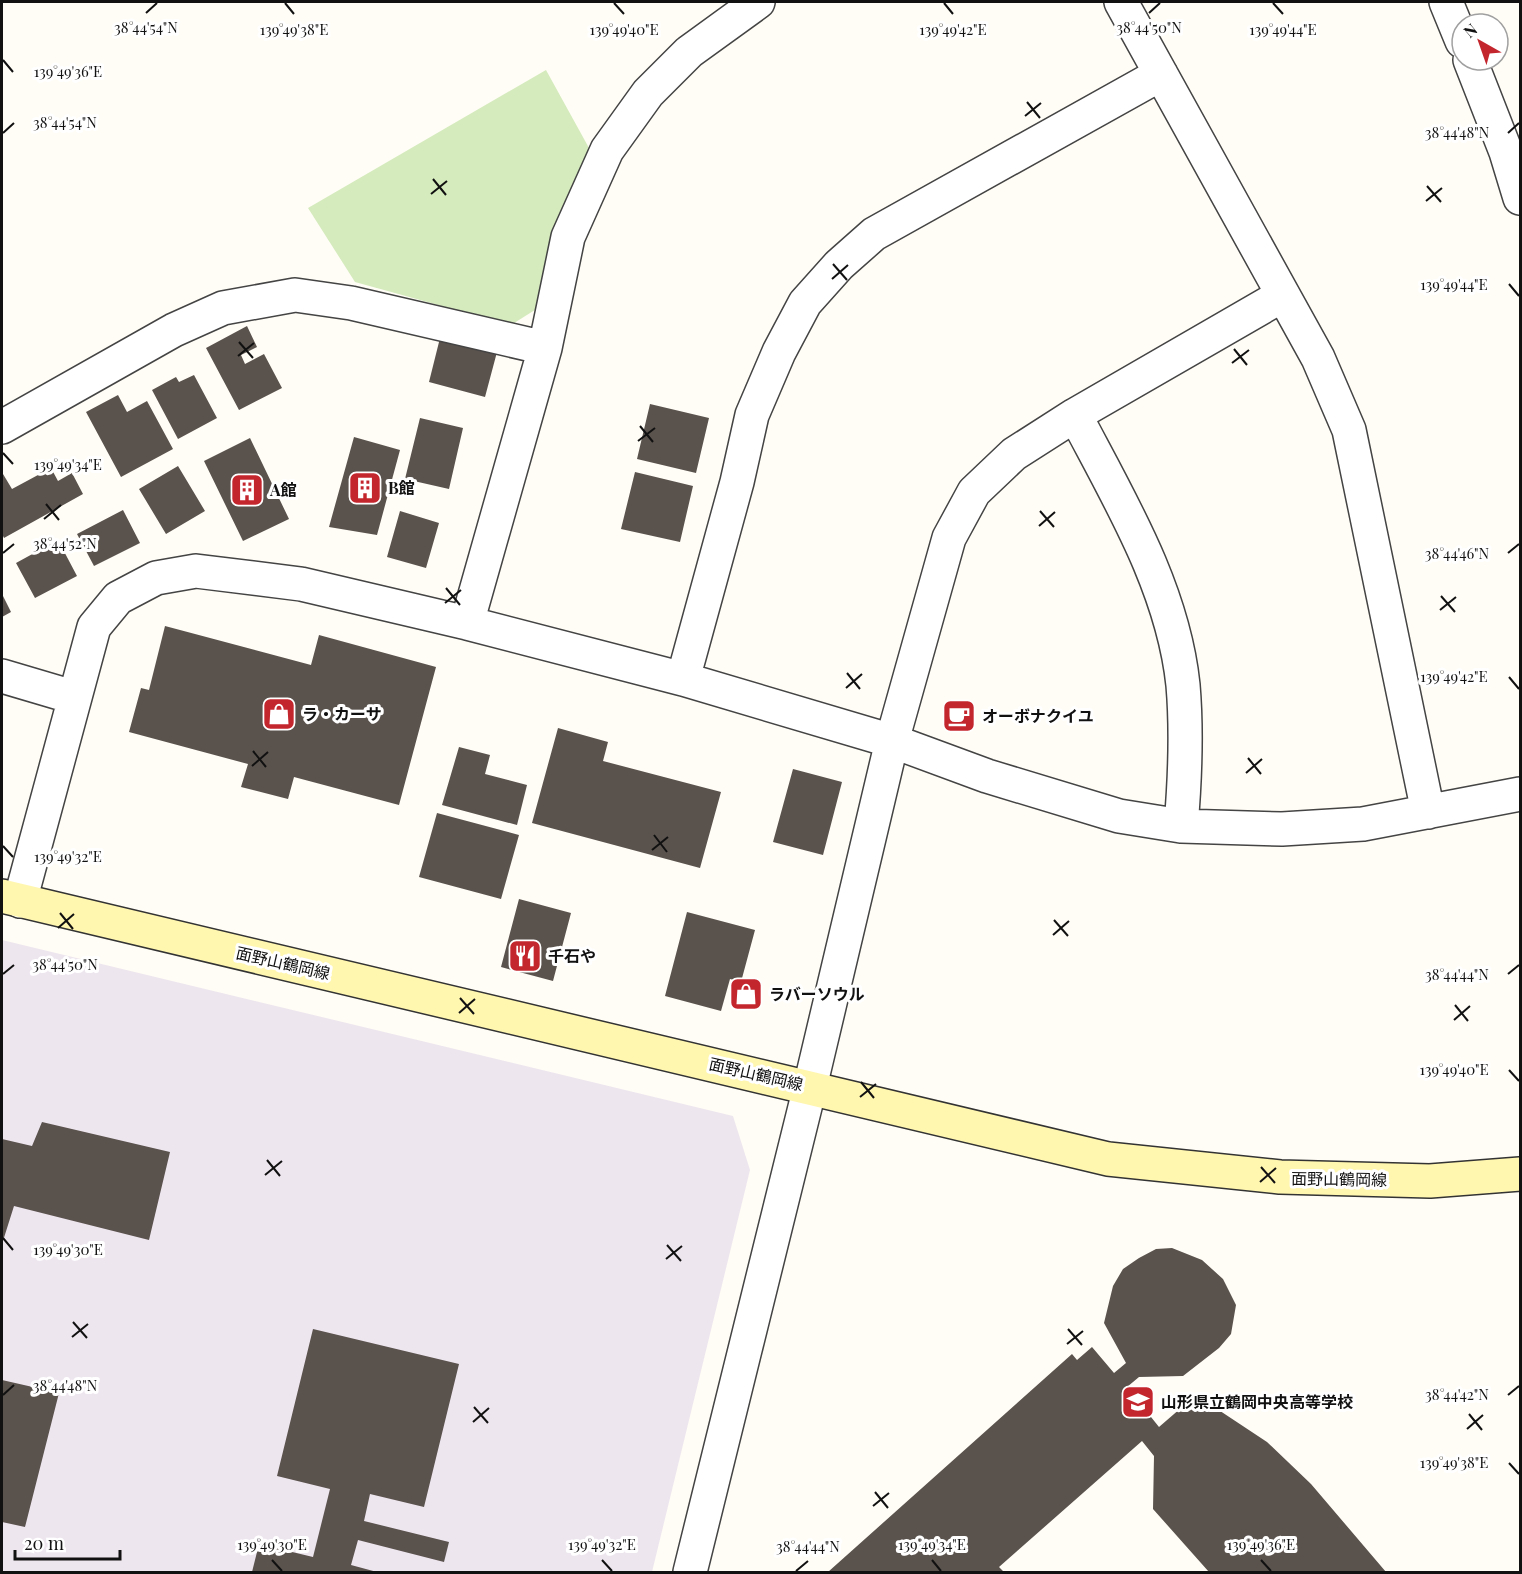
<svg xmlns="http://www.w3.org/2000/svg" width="1522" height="1574" font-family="'Playfair Display','Noto Sans JP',serif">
<rect width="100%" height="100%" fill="#fffdf5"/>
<path fill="#eee6ef" d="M2 940 733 1116 750 1170 652 1572H2Z"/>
<path fill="#d5ebbd" d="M546 70 589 148 551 234 538 308 511 325 355 282 308 208Z"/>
<path fill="#5a524d" d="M247 326 257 347 241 355 245 364 264 354 282 388 239 410 206 348Z
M440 338 497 352 485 397 429 382Z
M194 375 217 418 178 439 152 390 176 377 179 382Z
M118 395 127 412 147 401 173 449 121 477 86 412Z
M650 404 709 418 696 473 637 459Z
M420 418 463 428 449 489 405 479Z
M354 437 400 450 377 535 329 527Z
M250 438 289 519 243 541 204 461Z
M178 466 205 511 166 534 139 489Z
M51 468 58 481 72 473 83 494 4 538 2 534V475L3 474 12 489Z
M635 472 693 486 680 542 621 529Z
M123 510 140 543 94 566 77 534Z
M400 511 439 523 426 568 387 557Z
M58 540 77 576 35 598 16 563Z
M2 594 11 612 2 617Z
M165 626 311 665 319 635 436 667 399 805 294 777 288 799 241 787 248 764 129 732 141 688 149 690Z
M558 728 608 742 603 761 721 792 700 868 532 823Z
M459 747 490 755 485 774 527 785 517 825 442 805Z
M793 769 842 782 823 855 773 842Z
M437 813 519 835 501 899 419 877Z
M519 899 571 913 553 981 501 967Z
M687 912 755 930 741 982 730 979 721 1011 665 996Z
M42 1122 170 1152 149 1240 14 1206 2 1244V1139L32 1146Z
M1172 1248 1202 1260 1223 1279 1236 1305 1231 1334 1219 1348 1183 1376 1139 1377 1127 1387 1159 1427 1196 1395 1267 1442 1311 1484 1386 1572H1209L1153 1509 1154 1456 1142 1441 999 1567 1004 1572H828L1072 1354 1077 1360 1092 1347 1114 1373 1126 1363 1104 1323 1113 1286 1123 1269 1139 1258 1156 1249Z
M313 1329 459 1364 424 1507 370 1494 364 1521 449 1542 444 1562 358 1540 351 1565 377 1572H252L259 1544 313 1557 330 1489 277 1476Z
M2 1380 59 1393 25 1527 2 1522Z"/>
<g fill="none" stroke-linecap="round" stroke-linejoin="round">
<defs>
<path id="minor" d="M1121 2 1318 358 1349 430 1428 812
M1075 415C1119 499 1173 588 1183 685 1187 732 1185 779 1181 826
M2 427 174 330 223 308 295 295 351 303 545 348
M467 623 545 348 568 237 607 150 648 93 689 52 758 2
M2 676 73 697
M683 679 737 482 752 415 779 352 805 303 839 265 874 234 1161 74
M20 901 94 627 118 598 156 578 196 571 301 584 467 623 683 679 892 741 987 776 1119 816 1181 826 1282 829 1363 824 1520 794
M690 1572 810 1087 892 741 949 538 974 492 1014 454 1075 415 1283 295"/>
<path id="tertiary" d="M1446 2 1462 41
M1470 60 1506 152 1520 198"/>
<path id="secondary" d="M2 896 1108 1159 1280 1177 1430 1181 1520 1174"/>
</defs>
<use href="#minor" stroke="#444" stroke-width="36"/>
<use href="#tertiary" stroke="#444" stroke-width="36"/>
<use href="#secondary" stroke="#333" stroke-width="36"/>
<use href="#minor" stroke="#fff" stroke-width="33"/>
<use href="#tertiary" stroke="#fff" stroke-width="33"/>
<use href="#secondary" stroke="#fff6b0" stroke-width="33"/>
</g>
<path fill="none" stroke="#111" stroke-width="2" d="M285 3 294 14M614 3 624 14M944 3 953 14M1273 3 1283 14M146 13 157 3M1149 13 1160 3M3 60 13 72M1027 102 1040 118M1025 116 1041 103M3 133 14 123M1508 133 1519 123M433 179 446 195M1427 186 1441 202M431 194 447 181M1426 201 1442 188M833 264 847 280M832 279 848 265M1509 284 1519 296M239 342 253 358M1234 349 1247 365M238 356 254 343M1232 363 1249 350M640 426 653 442M638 441 655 428M3 453 13 464M46 504 59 520M1040 511 1054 527M44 519 61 505M1039 526 1055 512M3 553 14 544M1508 553 1519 544M446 588 460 605M1441 596 1455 612M445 603 461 590M1440 610 1456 597M847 673 860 689M1509 677 1519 689M846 688 862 674M253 751 266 767M1248 758 1261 774M252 766 268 752M1246 773 1262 759M654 835 667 852M3 846 13 857M652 850 668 837M60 913 73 929M1054 920 1068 936M58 928 74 914M1053 935 1069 921M3 974 14 965M1508 974 1519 965M460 998 474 1014M1455 1005 1468 1021M459 1013 475 999M1454 1020 1470 1006M1509 1070 1519 1081M861 1082 874 1098M860 1097 876 1084M267 1160 280 1176M1261 1167 1275 1183M265 1175 282 1161M1260 1182 1276 1168M3 1238 13 1250M667 1245 681 1261M666 1259 682 1246M73 1322 87 1338M1068 1329 1082 1345M72 1337 88 1324M1067 1344 1083 1331M3 1395 14 1385M1508 1395 1519 1386M474 1407 488 1423M1469 1414 1482 1430M473 1422 489 1408M1467 1429 1483 1415M1509 1463 1519 1474M875 1492 888 1508M873 1506 889 1493M272 1560 282 1571M602 1560 612 1571M932 1560 941 1571M1261 1560 1271 1571M796 1571 808 1561"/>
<defs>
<symbol id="building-square" viewBox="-11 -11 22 22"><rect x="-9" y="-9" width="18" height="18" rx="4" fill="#c4262e" stroke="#fff"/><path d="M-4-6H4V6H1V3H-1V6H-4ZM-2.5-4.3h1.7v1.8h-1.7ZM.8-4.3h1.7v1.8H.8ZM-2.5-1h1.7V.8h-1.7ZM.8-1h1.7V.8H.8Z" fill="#fff"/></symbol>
<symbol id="shop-square" viewBox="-11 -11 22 22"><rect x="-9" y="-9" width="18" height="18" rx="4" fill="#c4262e" stroke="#fff"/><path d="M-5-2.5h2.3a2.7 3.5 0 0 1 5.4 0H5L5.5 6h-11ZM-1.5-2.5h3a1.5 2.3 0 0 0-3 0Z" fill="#fff"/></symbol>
<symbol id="cafe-square" viewBox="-11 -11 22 22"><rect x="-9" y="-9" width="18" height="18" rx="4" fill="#c4262e" stroke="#fff"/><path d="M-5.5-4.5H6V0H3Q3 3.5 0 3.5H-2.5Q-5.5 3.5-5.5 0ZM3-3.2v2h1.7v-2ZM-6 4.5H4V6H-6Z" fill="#fff"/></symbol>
<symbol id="restaurant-square" viewBox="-11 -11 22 22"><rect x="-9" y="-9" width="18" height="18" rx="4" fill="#c4262e" stroke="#fff"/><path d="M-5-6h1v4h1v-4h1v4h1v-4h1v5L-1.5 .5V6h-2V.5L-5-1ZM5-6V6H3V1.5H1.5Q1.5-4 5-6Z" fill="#fff"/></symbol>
<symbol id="school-square" viewBox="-11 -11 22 22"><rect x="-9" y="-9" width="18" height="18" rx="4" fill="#c4262e" stroke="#fff"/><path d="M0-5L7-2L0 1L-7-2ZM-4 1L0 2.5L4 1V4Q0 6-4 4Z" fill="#fff"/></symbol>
</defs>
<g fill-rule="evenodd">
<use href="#building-square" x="346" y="469" width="38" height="38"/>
<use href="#building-square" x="228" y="471" width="38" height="38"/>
<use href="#shop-square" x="260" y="695" width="38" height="38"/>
<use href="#cafe-square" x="940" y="697" width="38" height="38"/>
<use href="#restaurant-square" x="506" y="937" width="38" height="38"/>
<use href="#shop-square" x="727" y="975" width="38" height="38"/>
<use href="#school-square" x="1119" y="1383" width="38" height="38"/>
</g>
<g text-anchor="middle" stroke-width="6" stroke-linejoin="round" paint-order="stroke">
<g font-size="16" font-weight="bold" fill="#111" stroke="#fff" text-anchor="start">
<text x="388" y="494">B館</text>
<text x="270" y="496">A館</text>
<text x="302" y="720">ラ・カーサ</text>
<text x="982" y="722">オーボナクイユ</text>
<text x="548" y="962">千石や</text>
<text x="769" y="1000">ラバーソウル</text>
<text x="1161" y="1408">山形県立鶴岡中央高等学校</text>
</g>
<g font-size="16" fill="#111" stroke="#fff">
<text transform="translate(283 963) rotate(13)" y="6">面野山鶴岡線</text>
<text transform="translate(756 1074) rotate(13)" y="6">面野山鶴岡線</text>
<text transform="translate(1339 1179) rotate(1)" y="6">面野山鶴岡線</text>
</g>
</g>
<g font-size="15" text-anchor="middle" fill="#111" stroke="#fff" stroke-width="6" stroke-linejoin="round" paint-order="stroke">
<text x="146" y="33">38°44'54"N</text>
<text x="1149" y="33">38°44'50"N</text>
<text x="624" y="35">139°49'40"E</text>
<text x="294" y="35">139°49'38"E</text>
<text x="953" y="35">139°49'42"E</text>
<text x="1283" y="35">139°49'44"E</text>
<text x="68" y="77">139°49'36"E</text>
<text x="65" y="128">38°44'54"N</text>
<text x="1457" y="138">38°44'48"N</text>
<text x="1454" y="290">139°49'44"E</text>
<text x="68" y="470">139°49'34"E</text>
<text x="65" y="549">38°44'52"N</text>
<text x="1457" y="559">38°44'46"N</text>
<text x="1454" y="682">139°49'42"E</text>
<text x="68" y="862">139°49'32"E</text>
<text x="65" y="970">38°44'50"N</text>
<text x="1457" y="980">38°44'44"N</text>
<text x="1454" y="1075">139°49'40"E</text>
<text x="68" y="1255">139°49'30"E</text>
<text x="65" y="1391">38°44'48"N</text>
<text x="1457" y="1400">38°44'42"N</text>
<text x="1454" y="1468">139°49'38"E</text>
<text x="272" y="1550">139°49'30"E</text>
<text x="602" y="1550">139°49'32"E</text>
<text x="932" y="1550">139°49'34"E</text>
<text x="1261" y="1550">139°49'36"E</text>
<text x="808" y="1552">38°44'44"N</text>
</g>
<rect width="1522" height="1574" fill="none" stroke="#111111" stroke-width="6"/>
<g transform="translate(1480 42) rotate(320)"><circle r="28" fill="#ffffff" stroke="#a0a0a0" stroke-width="1.5"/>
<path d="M0-4.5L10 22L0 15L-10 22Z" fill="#c4262e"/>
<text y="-9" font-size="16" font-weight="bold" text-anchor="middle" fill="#111111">N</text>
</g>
<path d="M15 1550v9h105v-9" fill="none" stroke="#111111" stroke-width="3"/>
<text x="24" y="1550" font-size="18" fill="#111111" stroke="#ffffff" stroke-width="4.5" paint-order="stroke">20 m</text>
</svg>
